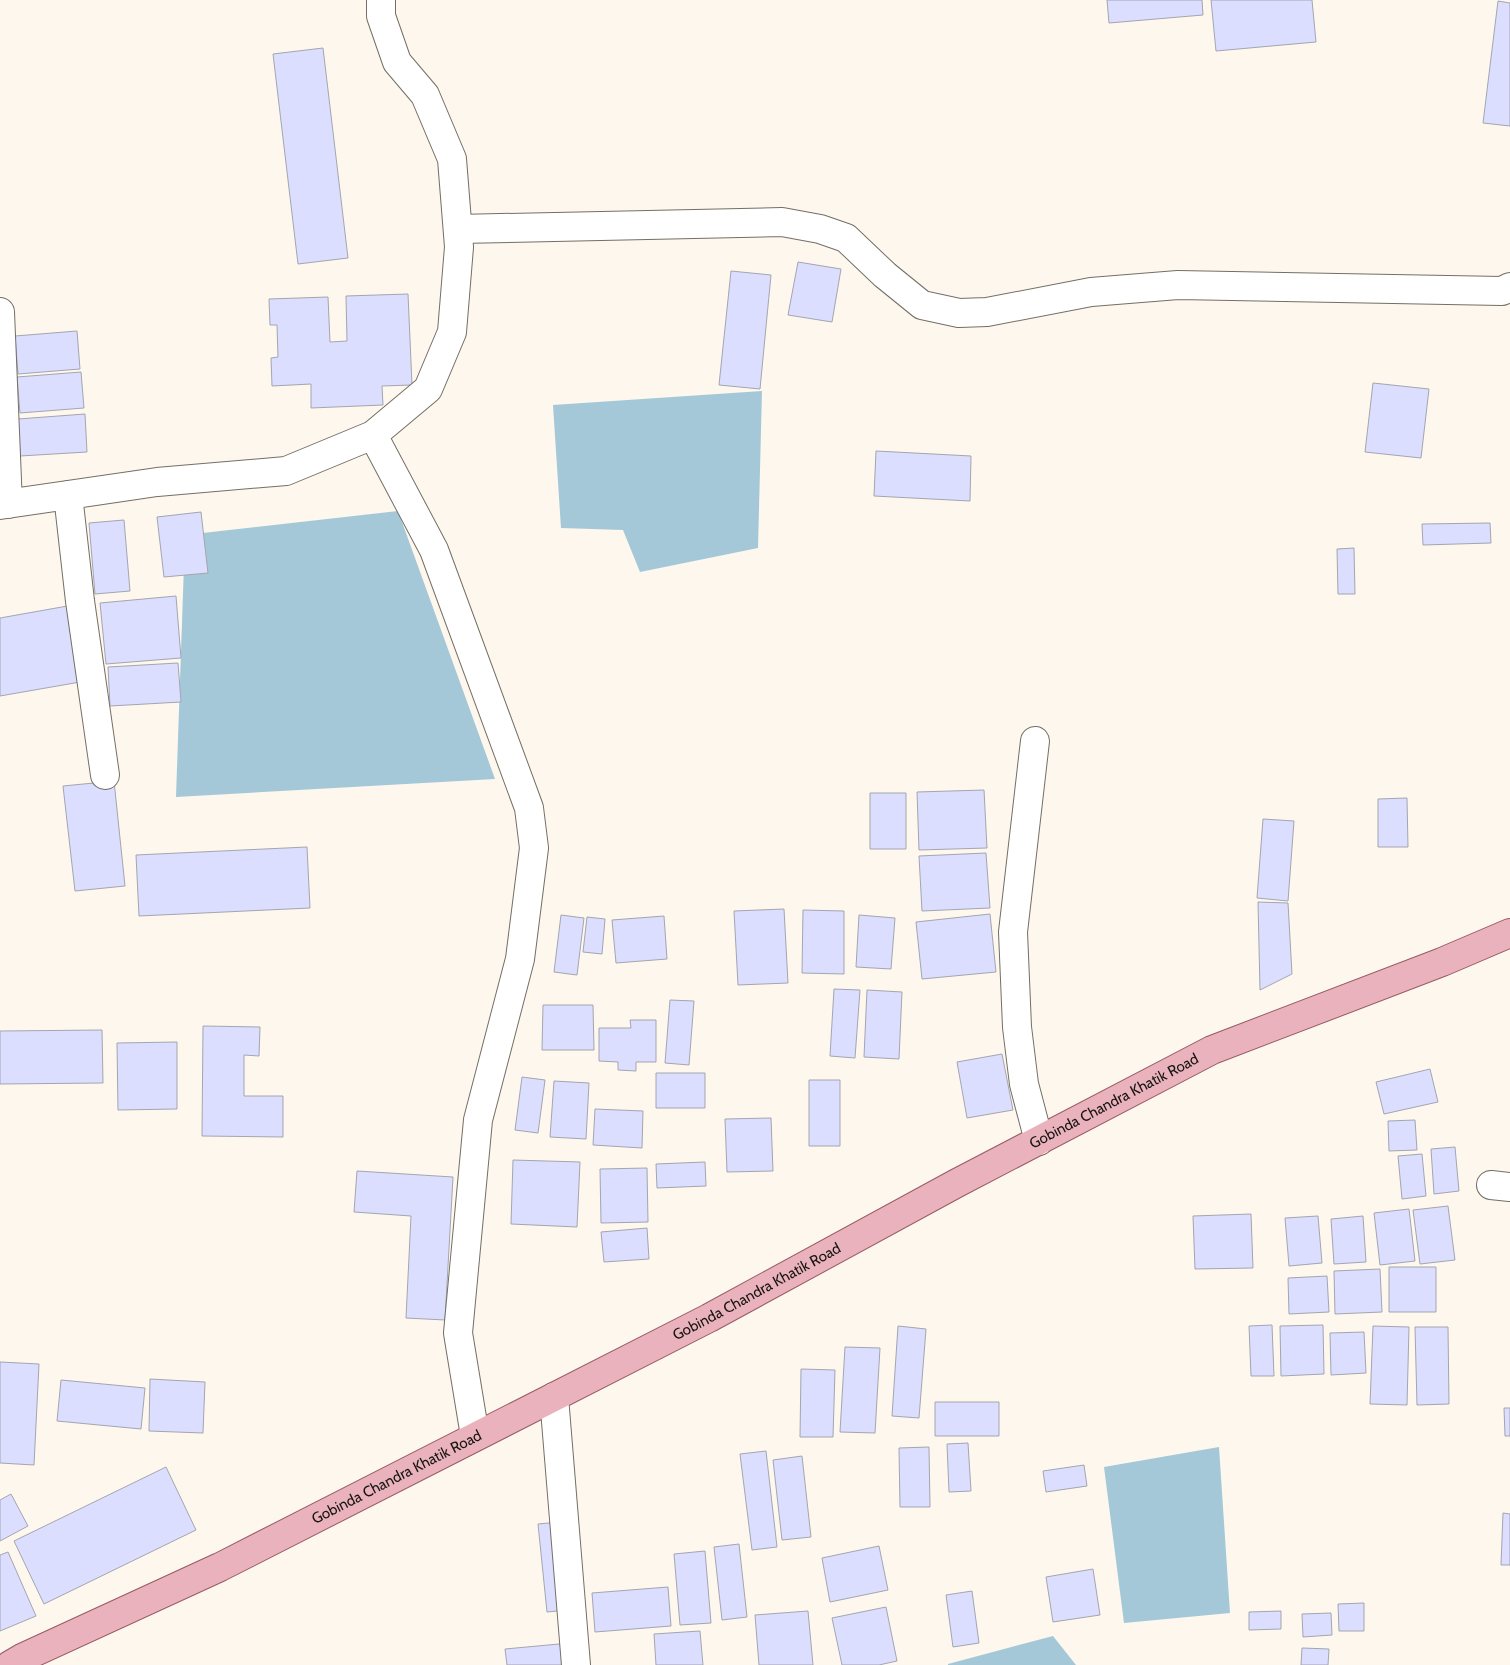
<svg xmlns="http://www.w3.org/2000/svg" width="1510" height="1665" font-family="Cabin,sans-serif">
<rect width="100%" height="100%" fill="#fdf7ed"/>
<path fill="#a4c8d7" d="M762 391 758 548 640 572 623 530 561 528 553 405Z
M398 511 495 779 176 797 185 535Z
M1219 1447 1230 1613 1124 1623 1104 1467Z
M1053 1636 1076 1665H948V1664Z"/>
<path fill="#dbdefe" stroke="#a4a5af" d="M1107 0H1202L1203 15 1109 23Z
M1211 0H1312L1316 42 1216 51Z
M1498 1 1510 3V126L1483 123Z
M323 48 348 258 298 264 273 54Z
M798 262 841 269 832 322 788 315Z
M731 271 771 275 760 389 719 385Z
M408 294 412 385 382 386 383 405 311 408V384L272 386 271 358 278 357 277 325H270L269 299 328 297 330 342 347 341 346 296Z
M77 331 80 369 18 374 15 336Z
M81 372 84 408 20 413 17 377Z
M1373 383 1429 389 1421 458 1365 452Z
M85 414 87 452 20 456 18 419Z
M876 451 971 456 970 501 874 496Z
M201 512 208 573 164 577 157 517Z
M124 520 130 591 95 594 89 523Z
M1490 523 1491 543 1423 545 1422 524Z
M1354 548 1355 594H1338L1337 549Z
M176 596 181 658 106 664 100 603Z
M73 605 86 681 0 696V618Z
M178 663 181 702 110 706 108 667Z
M114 781 125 886 75 891 63 786Z
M984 790 987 848 919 850 917 792Z
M870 793H906V849H870Z
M1407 798 1408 847H1378V799Z
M1263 819 1294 821 1288 901 1257 898Z
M307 847 310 908 139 916 136 855Z
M986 853 990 908 922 911 919 856Z
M1258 902 1288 903 1292 974 1260 990Z
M784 909 788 983 738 985 734 911Z
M803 910 844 911V974L802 973Z
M990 914 996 972 922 979 916 922Z
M561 915 584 918 577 975 554 972Z
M859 915 895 918 891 969 856 967Z
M664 916 667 959 616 963 612 920Z
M587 917 605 919 602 954 583 952Z
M834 989 860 990 855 1058 830 1056Z
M867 990 902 992 899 1059 864 1057Z
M670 1000 694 1001 689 1065 665 1063Z
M543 1005H593L594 1050H542Z
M630 1020H656V1062H636V1071L618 1070V1062L599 1061V1028H631Z
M203 1026 260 1027 259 1056 244 1055V1096H283V1137L202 1136Z
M102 1030 103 1083 0 1084V1031Z
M177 1042V1109L118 1110 117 1043Z
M1002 1054 1013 1110 967 1118 957 1062Z
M1430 1069 1438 1102 1384 1114 1376 1082Z
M656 1073H705V1108H656Z
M522 1077 545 1080 538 1133 515 1130Z
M809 1080H840V1146H809Z
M554 1081 589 1083 586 1139 550 1137Z
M595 1109 643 1111 642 1148 593 1145Z
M771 1118 773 1171 727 1172 725 1119Z
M1415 1120 1417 1150 1389 1151 1388 1121Z
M1455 1147 1459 1191 1434 1194 1431 1149Z
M1422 1154 1426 1196 1402 1199 1398 1156Z
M513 1160 580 1162 577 1227 511 1224Z
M705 1162 706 1186 657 1188 656 1164Z
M647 1168 648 1222 601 1223 600 1169Z
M357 1171 453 1177 445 1320 406 1318 411 1216 354 1212Z
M1448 1206 1455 1260 1420 1264 1413 1210Z
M1409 1209 1415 1261 1380 1265 1374 1213Z
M1251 1214 1253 1268 1195 1269 1193 1216Z
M1318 1216 1322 1263 1289 1266 1285 1218Z
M1363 1216 1366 1262 1334 1264 1331 1219Z
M647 1228 649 1259 604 1262 601 1232Z
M1389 1267H1436V1312H1389Z
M1380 1269 1382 1312 1335 1314 1334 1271Z
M1327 1276 1329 1312 1289 1314 1288 1278Z
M1272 1325 1274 1376H1251L1249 1326Z
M1323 1325 1324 1374 1281 1376 1280 1326Z
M898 1326 926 1329 919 1418 892 1416Z
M1373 1326 1409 1327 1407 1405 1370 1404Z
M1415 1327H1448L1449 1404 1417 1405Z
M1364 1332 1366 1373 1331 1375 1330 1333Z
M845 1347 880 1348 875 1433 840 1432Z
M0 1362 39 1364 34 1465 0 1463Z
M801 1369 835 1370 833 1437H800Z
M150 1379 205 1382 203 1433 149 1431Z
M61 1380 145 1388 141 1429 57 1421Z
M935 1402H999V1436H935Z
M1504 1408H1510V1436H1505Z
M968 1443 971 1491 949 1492 947 1444Z
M929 1447 930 1507H900L899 1448Z
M766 1451 777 1547 752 1550 740 1454Z
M802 1456 811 1537 782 1540 773 1460Z
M1084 1465 1087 1486 1046 1492 1043 1471Z
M166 1467 196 1530 44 1604 14 1541Z
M11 1494 28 1526 0 1541V1500Z
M1503 1513 1510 1514V1565H1501Z
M559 1522 568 1610 547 1612 538 1524Z
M739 1544 747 1617 722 1620 714 1547Z
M879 1546 888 1590 830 1602 822 1558Z
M705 1551 711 1623 680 1625 674 1554Z
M8 1552 36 1616 0 1631V1555Z
M1093 1569 1100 1615 1053 1622 1046 1577Z
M668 1587 671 1626 595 1632 592 1593Z
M972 1591 979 1643 953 1647 946 1595Z
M1364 1603V1631H1339L1338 1604Z
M886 1607 897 1661 879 1665H842L832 1618Z
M808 1611 813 1665H759L755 1615Z
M1281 1611V1629L1249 1630V1612Z
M1331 1613 1332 1635 1303 1637 1302 1614Z
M700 1631 703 1665H656L654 1634Z
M570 1643 573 1665H507L505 1649Z
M1302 1648 1329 1649 1328 1665H1301Z"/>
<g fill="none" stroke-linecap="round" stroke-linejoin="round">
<defs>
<path id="minor" d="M458 229 782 222 820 229 846 238 885 275 922 305 959 313 987 312 1091 292 1178 285 1502 291 1510 287
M0 312 8 504
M373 435 434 550 529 808 534 848 520 959 478 1120 458 1333 475 1436
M68 495 80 601 105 775
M0 505 157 482 286 471 373 435 428 389 452 332 459 247 452 159 425 95 397 62 381 16V0
M1035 741 1013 932 1017 1027 1024 1084 1039 1141
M1491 1185 1510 1187
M554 1397 576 1665"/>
<g id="major">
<path id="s1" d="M10 1665 22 1658 220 1567 709 1318 957 1183 1212 1050 1442 962 1510 933"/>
</g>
</defs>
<use href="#minor" stroke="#746f66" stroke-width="30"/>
<use href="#major" stroke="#975a64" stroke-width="30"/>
<use href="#minor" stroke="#fff" stroke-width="28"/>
<use href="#major" stroke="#eab2bd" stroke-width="28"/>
</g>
<g text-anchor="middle" stroke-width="5" stroke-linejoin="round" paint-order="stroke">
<g font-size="15" fill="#161411" stroke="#fdf7ed">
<text dy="5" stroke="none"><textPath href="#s1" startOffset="1240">Gobinda Chandra Khatik Road</textPath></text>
<text dy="5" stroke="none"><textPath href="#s1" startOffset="835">Gobinda Chandra Khatik Road</textPath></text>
<text dy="5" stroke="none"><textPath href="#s1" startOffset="430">Gobinda Chandra Khatik Road</textPath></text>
</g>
</g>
</svg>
